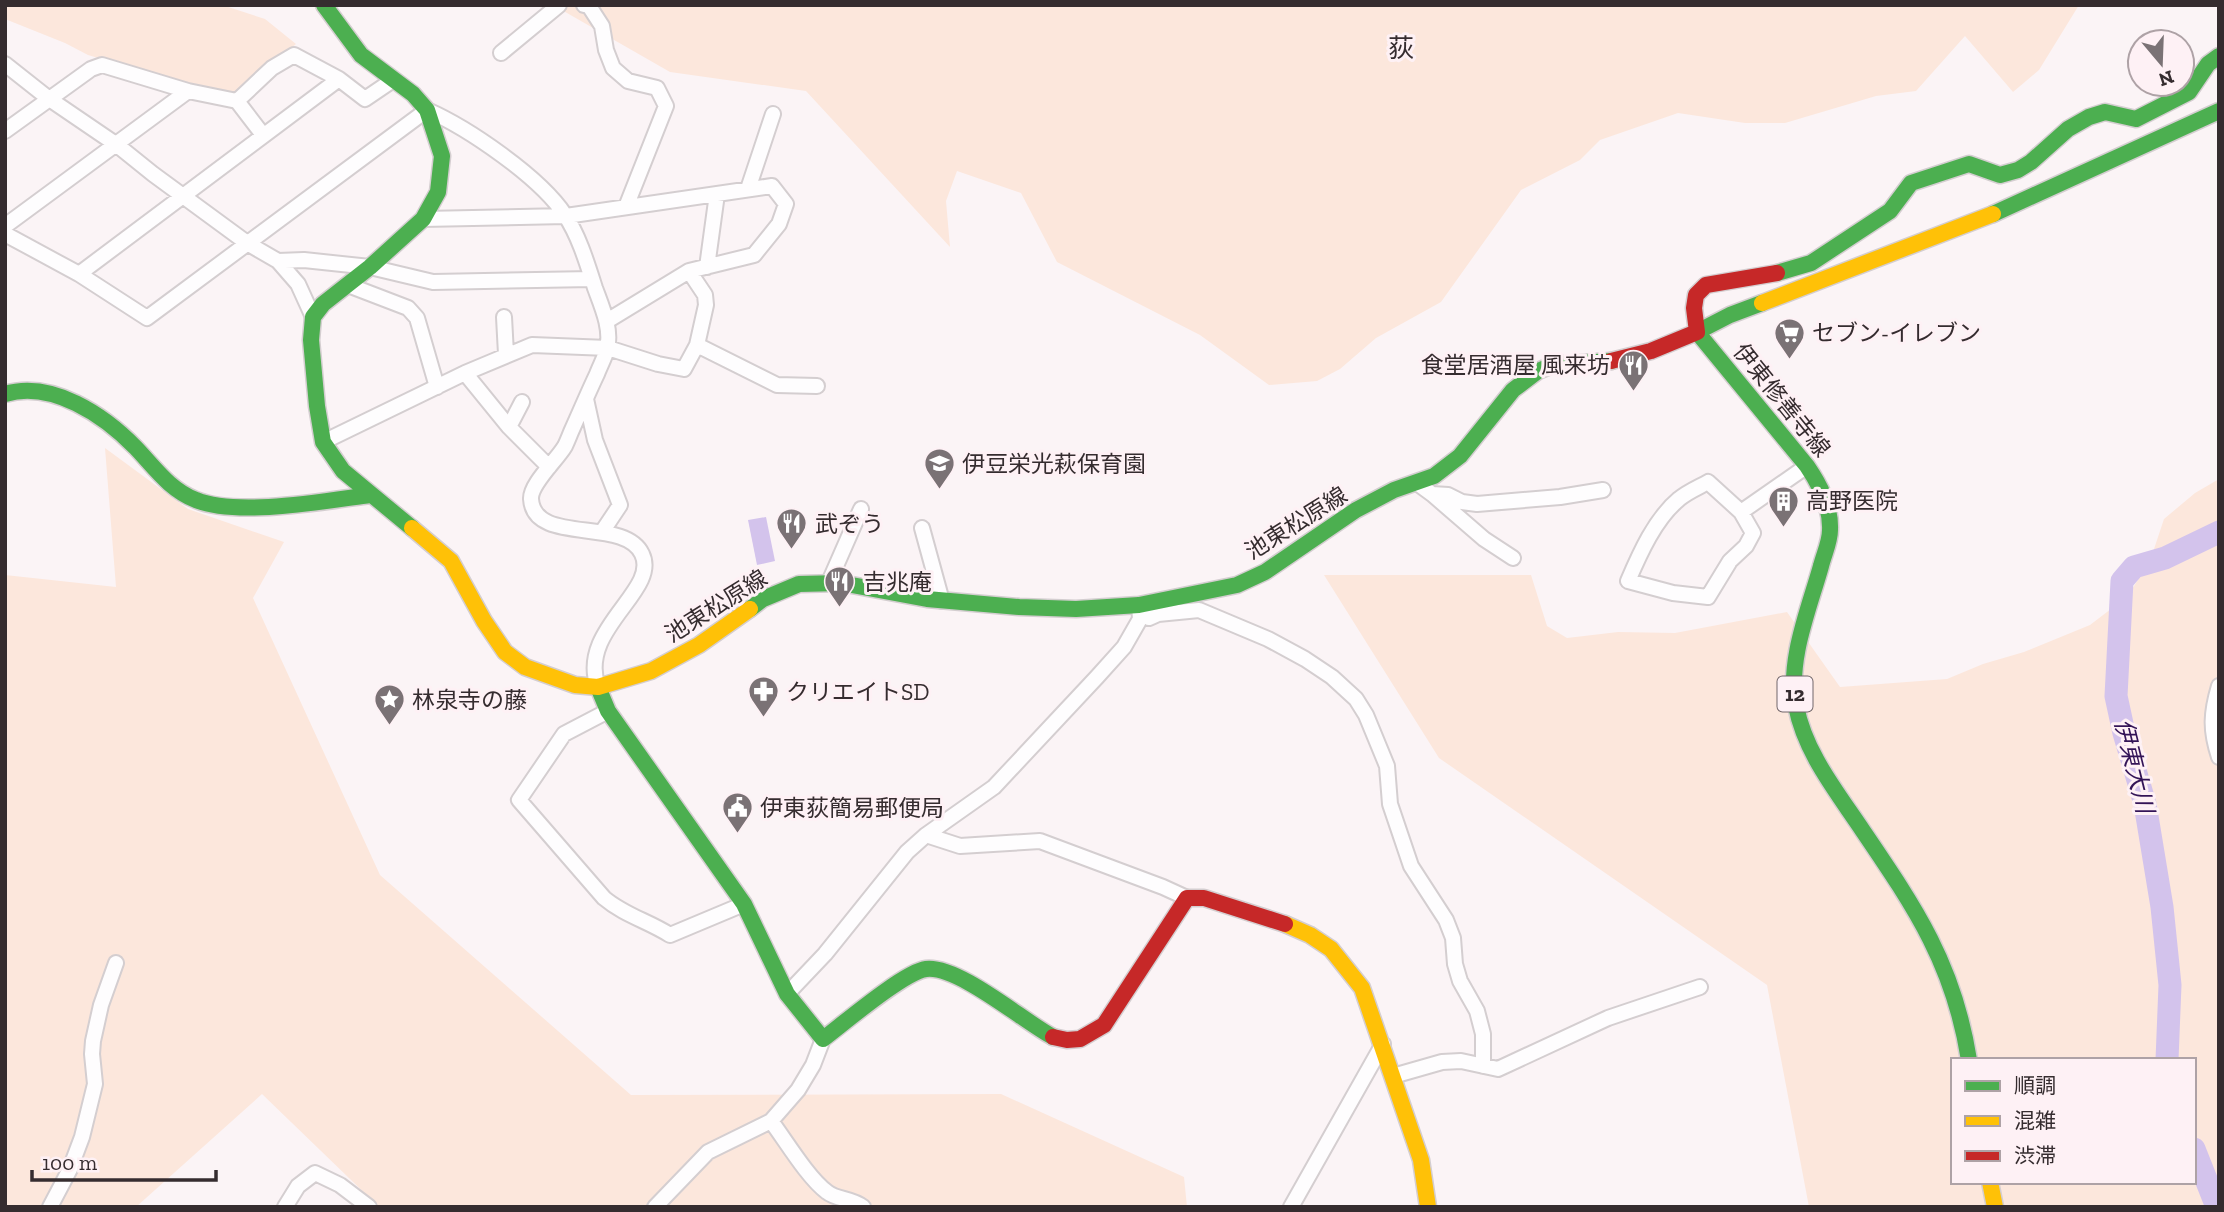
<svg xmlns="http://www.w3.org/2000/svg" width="2224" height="1212" font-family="'Zilla Slab','Noto Sans JP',serif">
<rect width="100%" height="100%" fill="#fbf4f6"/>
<path fill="#fce7dc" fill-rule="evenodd" d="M5 5H222L265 19 296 44 241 91 229 92 159 76 88 55 65 43 5 19Z
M553 5H2079L2039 70 2013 92 1965 36 1916 91 1876 96 1785 123H1745L1678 113 1600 140 1580 160 1521 190 1441 302 1376 338 1340 369 1317 381 1269 385 1200 335 1057 262 1021 193 957 171 946 201 950 247 806 91 670 72Z
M105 448 188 509 284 542 253 598 380 875 631 1095 1001 1094 1184 1177 1187 1207H379L262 1094 136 1207H5V575L116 587Z
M2219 479V1207H1809L1767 985 1439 758 1324 575H1531L1547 626 1567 638 1618 632 1675 633 1787 612 1840 687 1947 679 1983 664 2024 652 2090 625 2128 596 2151 558 2164 519 2195 493ZM1953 1060H2194V1182H1953Z"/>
<path fill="#d3c3ec" d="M766 517 775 561 757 565 748 520Z"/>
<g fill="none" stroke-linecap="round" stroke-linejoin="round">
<path stroke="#d3c3ec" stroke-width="23" d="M2167 1060 2170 985 2162 907 2145 804 2124 733 2116 696 2122 581 2134 567 2165 558 2219 532
M2194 1149 2217 1207"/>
<defs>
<path id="street" d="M584 5 589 6 602 26 606 50 613 68 628 81 657 88 666 106 626 207
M501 53 559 5
M5 64 48 98 117 145 153 174 247 243 278 261 298 284 313 317
M393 80 365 99 339 79 79 274 147 318 427 110C468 128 540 177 565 215 579 236 587 263 595 288 602 307 612 329 607 349 605 357 600 366 597 374 588 393 580 412 571 432 569 437 567 442 565 446 557 460 530 484 531 499 534 546 624 516 642 554 660 591 577 629 598 687
M237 101 272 68 294 55 339 79
M5 131 91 69 102 65 188 91
M748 189 773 114
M423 219 566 216 772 186 786 204 779 224 754 255 689 271 607 321
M5 226 188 91 237 101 263 135
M5 234 79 274
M278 261 304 260 370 267 433 282 592 279
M707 267 717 194
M689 271 705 295 706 305 697 345
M348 285 408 308 417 318 437 387
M504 317 506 354
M465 373 532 345 608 348 658 364 684 369 697 345 777 385 817 386
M586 399 595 440 620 505 602 532
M509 427 522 402
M323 442 465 373 509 427 549 467
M1417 483 1432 494 1448 495 1462 502 1477 504 1560 497 1603 490
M1432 494 1484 539 1513 558
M1741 512 1708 482C1699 487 1687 492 1679 499 1655 519 1640 553 1628 581L1673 593 1708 597 1730 561 1746 546 1753 533 1741 512 1807 466
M922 528 942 601
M829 582 861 509
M1139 605 1143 613 1149 618 1158 614 1199 610 1268 639 1305 659 1332 677 1356 699 1366 715 1387 766 1390 804 1411 866 1446 920 1453 938 1455 964 1460 981 1477 1011 1483 1034V1066
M2219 686C2211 713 2210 730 2219 757
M608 711 564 734 519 800 604 898C624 915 648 921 670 935L744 904
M926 835 960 846 1040 841 1163 887 1187 898
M787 994 825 954 907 852 926 835 994 787 1097 677 1124 647 1140 619 1139 605
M1393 1076 1442 1062 1461 1061 1498 1069 1608 1018 1700 987
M771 1121C786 1141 808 1178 827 1192 837 1200 852 1198 863 1207
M50 1207 70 1169 82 1137 95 1084 92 1054 93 1041 101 1005 116 963
M285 1207 298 1186 315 1173 340 1185 369 1207
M655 1207 708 1152 771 1121 798 1090 813 1065 823 1039
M1291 1207 1383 1044"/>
<path id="fast" d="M324 5 361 55 413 94 427 110 442 156 438 192 423 219 370 267 323 304 313 317 311 340 317 406 323 442 343 471 412 528
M1993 214 2219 111
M1777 273 1811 263 1890 211 1911 183 1969 164 2000 175 2018 170 2031 162 2068 129 2089 117 2105 112 2136 119 2189 92 2208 64 2219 56
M1762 303 1730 315 1697 332 1807 466C1820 485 1831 506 1830 530 1830 542 1824 554 1821 566 1809 609 1787 661 1796 706 1805 753 1837 792 1863 831 1916 909 1954 965 1969 1060
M5 394C52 380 104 415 136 448 155 468 170 490 196 500 237 517 325 501 370 495
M750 609 763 599 799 584 841 583 927 599 1019 607 1076 609 1139 605 1237 585 1265 572 1356 510 1394 490 1434 476 1460 456 1513 390 1538 371 1552 365 1611 361
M598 687 608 711 744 904 787 994 823 1039C843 1024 904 972 926 969 958 965 1023 1021 1053 1037"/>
<path id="slow" d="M1762 303 1993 214
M412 528 451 561 484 621 505 652 525 667 575 685 598 687 651 671 699 645 750 609
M1285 924 1310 935 1331 949 1362 988 1421 1160 1428 1207
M1990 1182 1995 1207"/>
<path id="jam" d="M1611 361 1651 351 1697 332 1694 308 1696 295 1706 285 1777 273
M1053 1037 1067 1040 1080 1039 1104 1025 1187 898H1204L1285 924"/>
</defs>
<use href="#street" stroke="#d4ced0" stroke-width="18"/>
<use href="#fast" stroke="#d4ced0" stroke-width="19"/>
<use href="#slow" stroke="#d4ced0" stroke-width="19"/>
<use href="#jam" stroke="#d4ced0" stroke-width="19"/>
<use href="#street" stroke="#fefdfe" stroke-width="14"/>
<use href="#fast" stroke="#4caf50" stroke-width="16"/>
<use href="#slow" stroke="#ffc107" stroke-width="16"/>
<use href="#jam" stroke="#c62828" stroke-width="16"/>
</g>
<defs>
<symbol id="supermarket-pin" viewBox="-11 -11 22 30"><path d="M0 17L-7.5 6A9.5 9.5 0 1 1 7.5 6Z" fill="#7a7275" stroke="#fef1f5"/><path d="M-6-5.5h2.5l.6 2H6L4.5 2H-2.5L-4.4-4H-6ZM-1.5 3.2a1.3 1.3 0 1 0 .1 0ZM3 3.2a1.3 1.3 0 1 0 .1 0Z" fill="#fff"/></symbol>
<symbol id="restaurant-pin" viewBox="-11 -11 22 30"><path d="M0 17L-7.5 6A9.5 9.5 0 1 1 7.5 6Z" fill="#7a7275" stroke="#fef1f5"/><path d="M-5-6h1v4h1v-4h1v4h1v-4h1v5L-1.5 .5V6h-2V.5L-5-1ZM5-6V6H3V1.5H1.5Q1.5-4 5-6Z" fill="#fff"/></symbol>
<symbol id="school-pin" viewBox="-11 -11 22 30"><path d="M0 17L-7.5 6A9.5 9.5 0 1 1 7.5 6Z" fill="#7a7275" stroke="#fef1f5"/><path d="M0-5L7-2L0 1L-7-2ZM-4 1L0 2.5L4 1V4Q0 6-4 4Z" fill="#fff"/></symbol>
<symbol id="building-pin" viewBox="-11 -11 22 30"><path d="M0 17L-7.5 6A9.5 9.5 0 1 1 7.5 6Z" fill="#7a7275" stroke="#fef1f5"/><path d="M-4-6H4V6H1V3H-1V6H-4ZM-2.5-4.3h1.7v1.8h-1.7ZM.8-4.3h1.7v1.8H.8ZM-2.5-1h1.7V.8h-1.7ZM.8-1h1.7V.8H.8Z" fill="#fff"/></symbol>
<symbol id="pharmacy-pin" viewBox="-11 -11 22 30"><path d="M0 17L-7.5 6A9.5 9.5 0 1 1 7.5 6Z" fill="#7a7275" stroke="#fef1f5"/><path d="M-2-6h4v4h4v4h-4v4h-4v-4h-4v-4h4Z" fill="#fff"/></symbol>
<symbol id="sight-pin" viewBox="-11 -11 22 30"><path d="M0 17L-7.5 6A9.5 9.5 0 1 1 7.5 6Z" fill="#7a7275" stroke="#fef1f5"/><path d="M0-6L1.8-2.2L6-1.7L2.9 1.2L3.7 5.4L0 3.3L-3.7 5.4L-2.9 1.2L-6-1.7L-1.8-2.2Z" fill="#fff"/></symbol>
<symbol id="civic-pin" viewBox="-11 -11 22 30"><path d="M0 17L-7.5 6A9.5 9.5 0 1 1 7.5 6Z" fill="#7a7275" stroke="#fef1f5"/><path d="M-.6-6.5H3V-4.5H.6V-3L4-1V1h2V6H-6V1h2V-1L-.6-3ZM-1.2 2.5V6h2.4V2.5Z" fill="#fff"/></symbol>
</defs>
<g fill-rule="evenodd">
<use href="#supermarket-pin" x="1772" y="316" width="35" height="47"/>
<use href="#restaurant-pin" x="1616" y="348" width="35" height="47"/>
<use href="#school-pin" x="922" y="446" width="35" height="47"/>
<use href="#building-pin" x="1766" y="484" width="35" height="47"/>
<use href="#restaurant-pin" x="774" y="506" width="35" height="47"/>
<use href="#restaurant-pin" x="822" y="564" width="35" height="47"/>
<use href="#pharmacy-pin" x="746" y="674" width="35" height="47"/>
<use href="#sight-pin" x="372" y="682" width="35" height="47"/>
<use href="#civic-pin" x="720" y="790" width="35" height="47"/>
</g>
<g text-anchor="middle" stroke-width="6" stroke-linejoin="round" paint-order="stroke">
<rect fill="#fef1f5" stroke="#71676a" stroke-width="2" x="1777.5" y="676.5" width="35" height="35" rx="5"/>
<g font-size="21" font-weight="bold" fill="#352c2f">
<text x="1795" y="701">12</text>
</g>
<g font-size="23" fill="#352c2f" stroke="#fef1f5" text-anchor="start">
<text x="1812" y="341">セブン-イレブン</text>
<text x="1610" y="373" text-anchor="end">食堂居酒屋 風来坊</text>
<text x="962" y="472">伊豆栄光萩保育園</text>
<text x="1806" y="509">高野医院</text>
<text x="815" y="532">武ぞう</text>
<text x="863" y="590">吉兆庵</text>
<text x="786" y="700">クリエイトSD</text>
<text x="412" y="708">林泉寺の藤</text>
<text x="760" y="816">伊東荻簡易郵便局</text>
</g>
<g font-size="23" fill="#352c2f" stroke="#fef1f5">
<text transform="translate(1782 400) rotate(51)" y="8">伊東修善寺線</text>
<text transform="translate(1296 523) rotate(-32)" y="8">池東松原線</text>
<text transform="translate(716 606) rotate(-32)" y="8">池東松原線</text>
</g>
<g font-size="24" font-style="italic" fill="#331457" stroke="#fef1f5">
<text transform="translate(2134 766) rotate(76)" y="8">伊東大川</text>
</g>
<g font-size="26" fill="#352c2f" stroke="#fef1f5">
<text x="1401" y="57">荻</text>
</g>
</g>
<rect width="2224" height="1212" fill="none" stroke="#352c2f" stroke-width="14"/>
<rect x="1951" y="1058" width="245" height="126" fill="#fef1f5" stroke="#aea2a6" stroke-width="2"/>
<rect x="1965" y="1081" width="35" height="10" fill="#4caf50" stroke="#aea2a6" stroke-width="2"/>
<text x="2014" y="1093" font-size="21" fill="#352c2f">順調</text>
<rect x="1965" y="1116" width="35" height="10" fill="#ffc107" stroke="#aea2a6" stroke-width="2"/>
<text x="2014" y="1128" font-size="21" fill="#352c2f">混雑</text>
<rect x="1965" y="1151" width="35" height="10" fill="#c62828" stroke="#aea2a6" stroke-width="2"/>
<text x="2014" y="1163" font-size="21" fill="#352c2f">渋滞</text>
<g transform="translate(2161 63) rotate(161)"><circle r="33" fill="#fef1f5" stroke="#aea2a6" stroke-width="2"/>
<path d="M0-5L12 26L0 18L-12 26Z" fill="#7a7275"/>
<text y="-10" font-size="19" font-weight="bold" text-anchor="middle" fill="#352c2f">N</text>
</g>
<path d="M32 1170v10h184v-10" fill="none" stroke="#352c2f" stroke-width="3.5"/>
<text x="42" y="1170" font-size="21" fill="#352c2f" stroke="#fef1f5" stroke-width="5" paint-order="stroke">100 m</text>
</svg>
